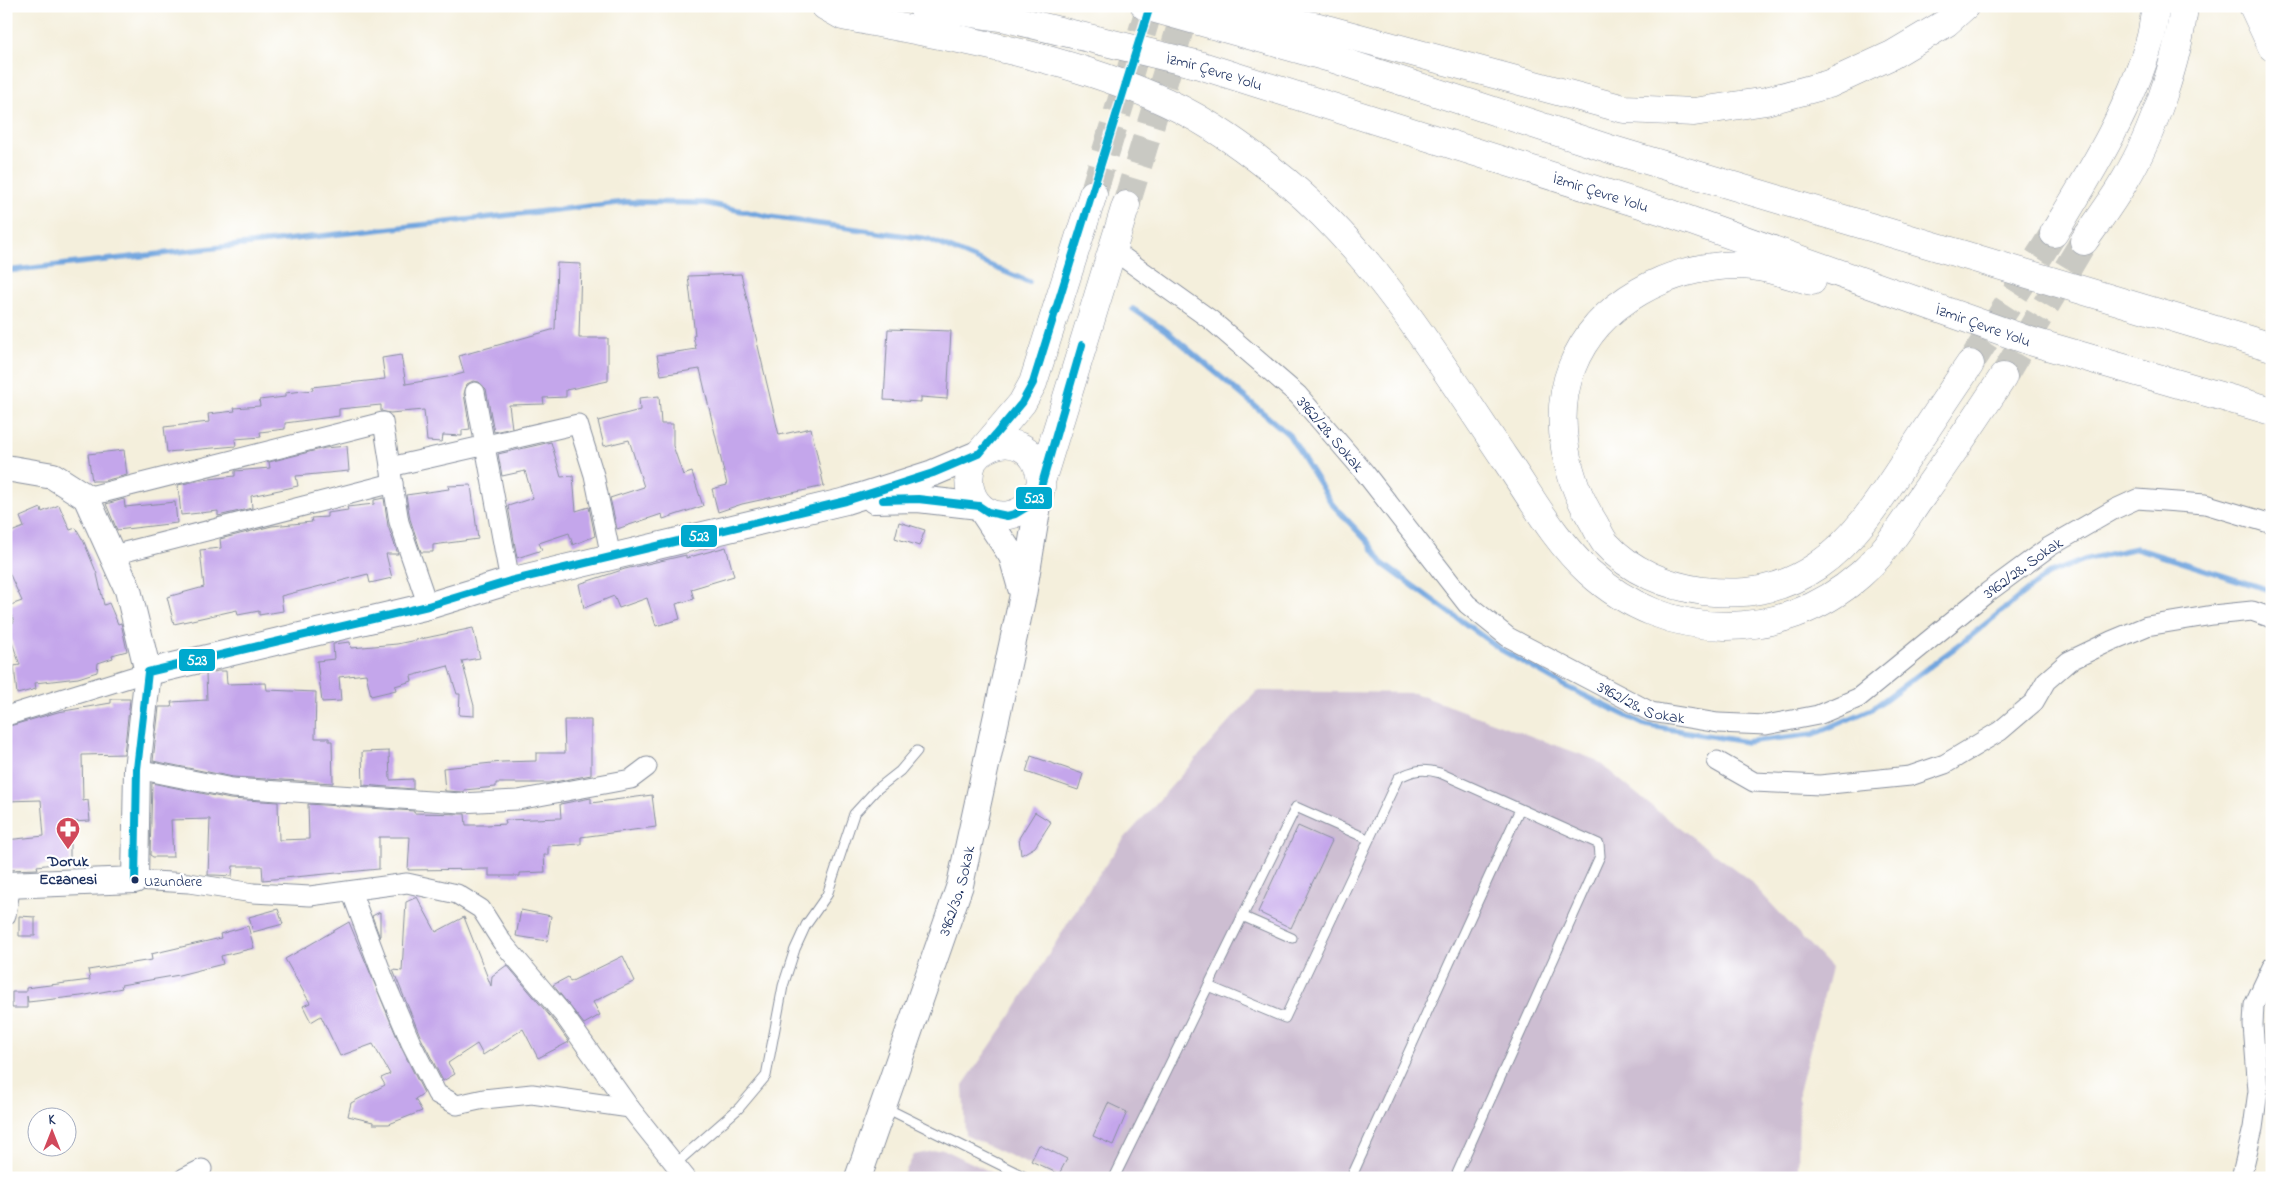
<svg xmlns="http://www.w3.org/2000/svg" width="2278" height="1184" font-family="'Indie Flower',sans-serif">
<rect width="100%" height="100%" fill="#fff"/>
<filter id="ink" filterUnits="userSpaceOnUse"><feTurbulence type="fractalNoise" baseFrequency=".02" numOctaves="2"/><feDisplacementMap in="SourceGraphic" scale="10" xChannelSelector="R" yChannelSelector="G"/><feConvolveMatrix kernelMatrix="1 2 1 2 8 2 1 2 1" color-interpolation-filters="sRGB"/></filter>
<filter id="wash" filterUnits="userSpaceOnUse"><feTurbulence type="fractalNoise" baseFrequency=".0096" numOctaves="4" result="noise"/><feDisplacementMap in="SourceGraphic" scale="20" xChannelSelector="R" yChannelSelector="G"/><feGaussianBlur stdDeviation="1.12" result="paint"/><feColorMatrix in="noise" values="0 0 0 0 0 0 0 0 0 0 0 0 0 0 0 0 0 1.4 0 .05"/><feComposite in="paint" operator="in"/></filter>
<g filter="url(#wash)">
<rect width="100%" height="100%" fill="#f4efdc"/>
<path fill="#cdbed2" d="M1257 691 1414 693 1596 760 1656 810 1748 879 1831 968 1799 1092 1798 1178H1058L965 1135 963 1085 1006 1023 1092 884 1123 840Z
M943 1149 1003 1178H902L914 1155Z"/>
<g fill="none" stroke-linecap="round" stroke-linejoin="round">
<path stroke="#71a5de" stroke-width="5.5" d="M6 271 627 202 705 203 770 217 928 239 1029 282
M1133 309 1168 332 1289 435 1332 504 1368 542 1383 564 1500 649 1563 685 1645 725 1746 742 1814 734 1872 709 1967 639 2048 574 2084 560 2136 548 2272 591"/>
</g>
<g id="blocks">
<path fill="#c4a6eb" d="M557 263 581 264 579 338H608V381L566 390V397L543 398 544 404 509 405 512 428 494 432 486 389 479 382 473 381 467 384 464 394 470 429 462 430V436L443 435 442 442 427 441 424 410 390 413 381 411V405L339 409V416L285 423V429L260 432 261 437 235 439 236 446 167 452 164 427 209 422 208 414 235 411 234 408 260 406 259 400 285 397V393L313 390 312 387 385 379 382 358 401 355 406 384 453 376 464 373 459 356 555 329Z
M741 274 779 435 811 428 824 486 742 504 718 512 712 489 727 485 700 369 661 375 657 355 696 349 693 336 695 335 688 276Z
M888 329 951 331 947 399 921 397V402L884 400Z
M659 396 661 424H673V446L683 475 692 472 703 506 663 519 662 514 617 529 610 498 644 487 629 440 604 446 598 421 640 410 639 398Z
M551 442 561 477 573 476 576 511 589 507 595 536 573 545 569 533 539 543 542 550 517 558 508 506 533 498 525 471 502 476 498 454Z
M347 446 349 471 296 476 298 486 251 496 252 508 218 516V511L181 515 178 485 201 480 235 476V471L270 468 269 462 325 448Z
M124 450 127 475 103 481H92L88 454Z
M471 485 478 539 433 545V552H421L410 519 406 495 449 489 448 486Z
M384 498 388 526 398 554H386L392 578 370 583 368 574 281 596 283 611 259 615V611L238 615 237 610 174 624 167 597 204 587 200 550 221 548 220 539 272 526 312 522 311 518 327 517V513L348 510 347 507 374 504V500Z
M124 499 125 507 175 502 177 523 117 530 106 504Z
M59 505 70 530 76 528 84 542 97 574 104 605 109 603 118 624 121 623 127 651 112 655 113 658 98 663 97 672 78 678 35 683 36 689 17 694 14 666 20 665 6 625 14 622 8 606 22 601 6 566V534L24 527 20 517 41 508 42 512Z
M899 522 925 530 919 546 895 538Z
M726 547 734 576 691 589 694 599 676 604 680 619 656 626 647 598 619 608 614 596 584 608 579 584 625 569 682 556 686 555V558Z
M473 628 480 658 462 661 474 706V716L459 715 460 694H457L448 666 411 676 412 681 395 686 396 690 371 696 366 674 339 677 341 701 322 702 317 661 334 659 333 644 350 642 351 648 397 644Z
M218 671H226L227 684 266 683 267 690 316 692 315 738H329V741H332L333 783 233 777 153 761 159 707H172L171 702 207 700 206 674Z
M111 699H130L124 754 82 755 83 801 88 800 90 821 70 822V862L37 866 38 869 6 870V840L44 836 41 800 6 801V727L58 712 111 703Z
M564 720H591V775L549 783H496V787L464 790V792L445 791 443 768 502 762 536 761V753H565Z
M389 751 390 780 413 779V789L363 785 362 752Z
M1031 756 1083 774 1078 790 1026 772Z
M152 783 230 799 278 802 279 840 309 839 308 804 414 811V813L465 814 466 825H486L506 824 505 820 561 818 560 804 591 798V803L652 795 656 827 581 837V844L548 846V855H544L545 872 520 873V876H489V869L408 870 410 837H379V869L263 880 262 866H233L232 876 214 875H208L210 819 171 820 173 857H153L150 855Z
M1035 812 1051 822 1035 847 1021 855 1019 838Z
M1298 826 1332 841 1291 928 1258 912Z
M417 897 436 932 464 917 491 986 492 976 507 965 554 1021 569 1042 538 1058 523 1029 483 1055 477 1044 448 1063 455 1074 443 1081 421 1038 393 970 402 971 406 902Z
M278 909 283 924 253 932 249 917Z
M521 910 551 916 547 941 516 936Z
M380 912V938L372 916Z
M19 916 35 917V936H19Z
M349 922 401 1047 424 1093 415 1099 422 1111 389 1124H373V1122L348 1116 351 1103 385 1085 381 1078 390 1074 373 1044 340 1056 321 1016 311 1022 303 1006 310 1003 285 959Z
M248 926 254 948 221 956 223 964 179 975 121 985 122 988 81 996 28 1002 27 996V1008H12V992H26V988L90 980 88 970 152 960 151 954 221 938 220 934Z
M623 956 635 981 593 1002 600 1015 584 1024 553 985 568 977 570 982Z
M1108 1103 1127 1112 1113 1145 1093 1136Z
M1039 1145 1067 1159 1059 1174 1031 1161Z"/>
</g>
</g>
<g filter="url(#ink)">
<use href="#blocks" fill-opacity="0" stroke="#888f9d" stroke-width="1"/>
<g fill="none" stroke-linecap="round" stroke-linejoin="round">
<path stroke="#c9c9c3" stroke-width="28" stroke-dasharray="28 14" stroke-linecap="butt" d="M1093 194 1150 6
M1126 205 1187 6"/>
<path stroke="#c9c9c3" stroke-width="28" stroke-dasharray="28 14" stroke-linecap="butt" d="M1970 364 2054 233
M2003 377 2084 241"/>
<defs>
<path id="lane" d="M1242 916 1292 938
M1208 986 1285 1018 1398 778C1413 770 1423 768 1440 773L1599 844 1600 856 1455 1178
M886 1108 1027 1178
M674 1165 739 1108 766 1076 783 986 795 949 806 925 827 895 854 814 876 790 900 771 917 751
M1114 1178 1296 807 1368 839
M1351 1178 1520 809"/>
<g id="street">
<path id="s1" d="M1113 250 1211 320 1298 395 1365 473 1467 604 1508 637 1651 712 1718 723 1766 725 1818 715 1858 698 1988 592 2049 547 2115 509 2137 499 2205 504 2272 524"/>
<path d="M475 392 510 581"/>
<path d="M390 467 578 424 594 475 611 557"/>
<path d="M86 497 383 422 399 522 428 606"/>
<path d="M113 555 393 483"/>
<path d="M6 716 148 672"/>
<path d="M1717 761 1754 782 1820 785 1910 776 1945 764 2000 731 2034 702 2046 681 2069 661 2111 641 2147 626 2213 615 2252 611 2272 618"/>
<path d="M137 769 232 788 461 803 518 800 631 779 647 767"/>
<path d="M135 880 189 883 253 893 310 896 407 883 457 894 481 909 502 942 563 1014 630 1108 686 1178"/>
<path d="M351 891 385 982 411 1043 437 1094 457 1105 484 1099 532 1094 630 1108"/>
<path d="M6 915 11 884"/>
<path d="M184 1178 202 1169"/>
<path d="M2241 1178 2253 1128 2258 1091 2253 1025 2254 1005 2272 967"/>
</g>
<g id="secondary">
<path d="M6 468 53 476 86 497 128 590 148 672 137 769 135 880 6 885"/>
<path d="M874 500 918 499 979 506 1012 556 1021 588"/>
<path d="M148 672 428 606 510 581 846 501 933 473 980 453"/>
<path id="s2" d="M858 1178 960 885 1023 595 1041 487"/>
</g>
<path id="primary" d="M1093 194 1033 383 1022 403 973 461C955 507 1005 536 1036 498L1126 205
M980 453C1011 431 1042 450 1041 487"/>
<g id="highway">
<path d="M825 6 843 16C952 38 1065 55 1166 102 1210 122 1250 152 1287 182 1377 257 1438 360 1503 456 1530 495 1554 540 1589 572 1667 643 1781 644 1860 575 1883 555 1900 528 1917 503 1946 462 1975 420 2003 377"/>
<path id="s3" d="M922 6 1006 18 1196 64 1669 213 2030 341 2272 411"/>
<path d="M1145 6 1334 59 1613 150 2272 347"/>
<path d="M2253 6 2272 47"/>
<path d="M1218 11 1315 26 1624 109 1694 112 1766 101 1829 84 1892 55 1946 23 1965 6"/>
<path d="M2054 233C2091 172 2130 110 2150 40 2153 30 2154 17 2156 6"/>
<path d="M2084 241C2098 221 2113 201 2125 180 2152 136 2179 57 2184 6"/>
<path d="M1812 281C1788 275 1763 265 1738 265 1670 266 1598 301 1572 367 1552 418 1566 479 1594 523 1598 530 1601 538 1606 544 1631 572 1668 586 1703 591 1746 596 1782 590 1817 566 1855 540 1881 498 1906 460 1927 428 1948 396 1970 364"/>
</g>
</defs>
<use href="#lane" stroke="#888f9d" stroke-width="11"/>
<use href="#street" stroke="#888f9d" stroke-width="21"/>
<use href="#secondary" stroke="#888f9d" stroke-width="28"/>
<use href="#primary" stroke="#888f9d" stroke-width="29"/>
<use href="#highway" stroke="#888f9d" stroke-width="29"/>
<use href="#lane" stroke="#fff" stroke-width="9"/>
<use href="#street" stroke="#fff" stroke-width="19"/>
<use href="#secondary" stroke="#fff" stroke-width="26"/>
<use href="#primary" stroke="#fff" stroke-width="28"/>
<use href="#highway" stroke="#fff" stroke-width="28"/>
<defs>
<path id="bus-1" d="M883 500 918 499 979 506 988 512 1007 516 1015 514 1030 505 1041 487 1082 345
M135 880 137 769 148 672 428 606 510 581 846 501 933 473 980 453 1022 403 1033 383 1150 6"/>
</defs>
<use href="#bus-1" stroke="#fff" stroke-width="11"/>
<use href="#bus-1" stroke="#00a9ce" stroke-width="8"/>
</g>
</g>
<defs>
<symbol id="pharmacy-pin" viewBox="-11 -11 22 30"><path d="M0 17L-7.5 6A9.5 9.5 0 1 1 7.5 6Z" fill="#d1495b" stroke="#fff"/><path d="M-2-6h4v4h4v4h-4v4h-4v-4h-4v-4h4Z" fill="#fff"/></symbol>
</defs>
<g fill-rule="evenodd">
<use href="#pharmacy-pin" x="54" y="815" width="28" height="38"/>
</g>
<circle fill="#1b2f5e" stroke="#fff" stroke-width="2" cx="135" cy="880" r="4.5"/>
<g text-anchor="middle" stroke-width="4.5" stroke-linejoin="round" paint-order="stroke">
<g font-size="15" fill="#1b2f5e" stroke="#fff" text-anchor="start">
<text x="144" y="886">Uzundere</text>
</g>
<g font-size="16" fill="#1b2f5e" stroke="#fff">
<text dy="6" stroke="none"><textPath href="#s3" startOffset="300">İzmir Çevre Yolu</textPath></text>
<text dy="6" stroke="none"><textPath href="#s3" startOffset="705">İzmir Çevre Yolu</textPath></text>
<text dy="6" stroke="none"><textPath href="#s3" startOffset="1110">İzmir Çevre Yolu</textPath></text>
<text dy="6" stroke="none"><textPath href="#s1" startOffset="286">3962/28. Sokak</textPath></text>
<text dy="6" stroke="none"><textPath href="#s1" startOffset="1141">3962/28. Sokak</textPath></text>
<text dy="6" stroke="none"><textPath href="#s1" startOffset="706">3962/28. Sokak</textPath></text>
<text dy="6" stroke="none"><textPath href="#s2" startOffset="304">3962/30. Sokak</textPath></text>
</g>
<g font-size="16" font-weight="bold" fill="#1b2f5e" stroke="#fff">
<text x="68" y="866">Doruk<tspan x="68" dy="18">Eczanesi</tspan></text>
</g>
</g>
<g stroke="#fff" stroke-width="2">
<rect x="1015" y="486" width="38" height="24" rx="5" fill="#00a9ce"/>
<rect x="680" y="524" width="38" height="24" rx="5" fill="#00a9ce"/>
<rect x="178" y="648" width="38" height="24" rx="5" fill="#00a9ce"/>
</g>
<g font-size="14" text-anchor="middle" font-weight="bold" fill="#fff">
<text x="1034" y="503">523</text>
<text x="699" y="541">523</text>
<text x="197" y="665">523</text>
</g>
<rect width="2278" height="1184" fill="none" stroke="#fff" stroke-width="25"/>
<g transform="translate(52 1132)"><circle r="24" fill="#ffffff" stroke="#a4acbf"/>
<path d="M0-4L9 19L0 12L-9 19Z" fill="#d1495b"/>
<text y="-8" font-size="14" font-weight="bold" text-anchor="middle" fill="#1b2f5e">K</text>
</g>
</svg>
